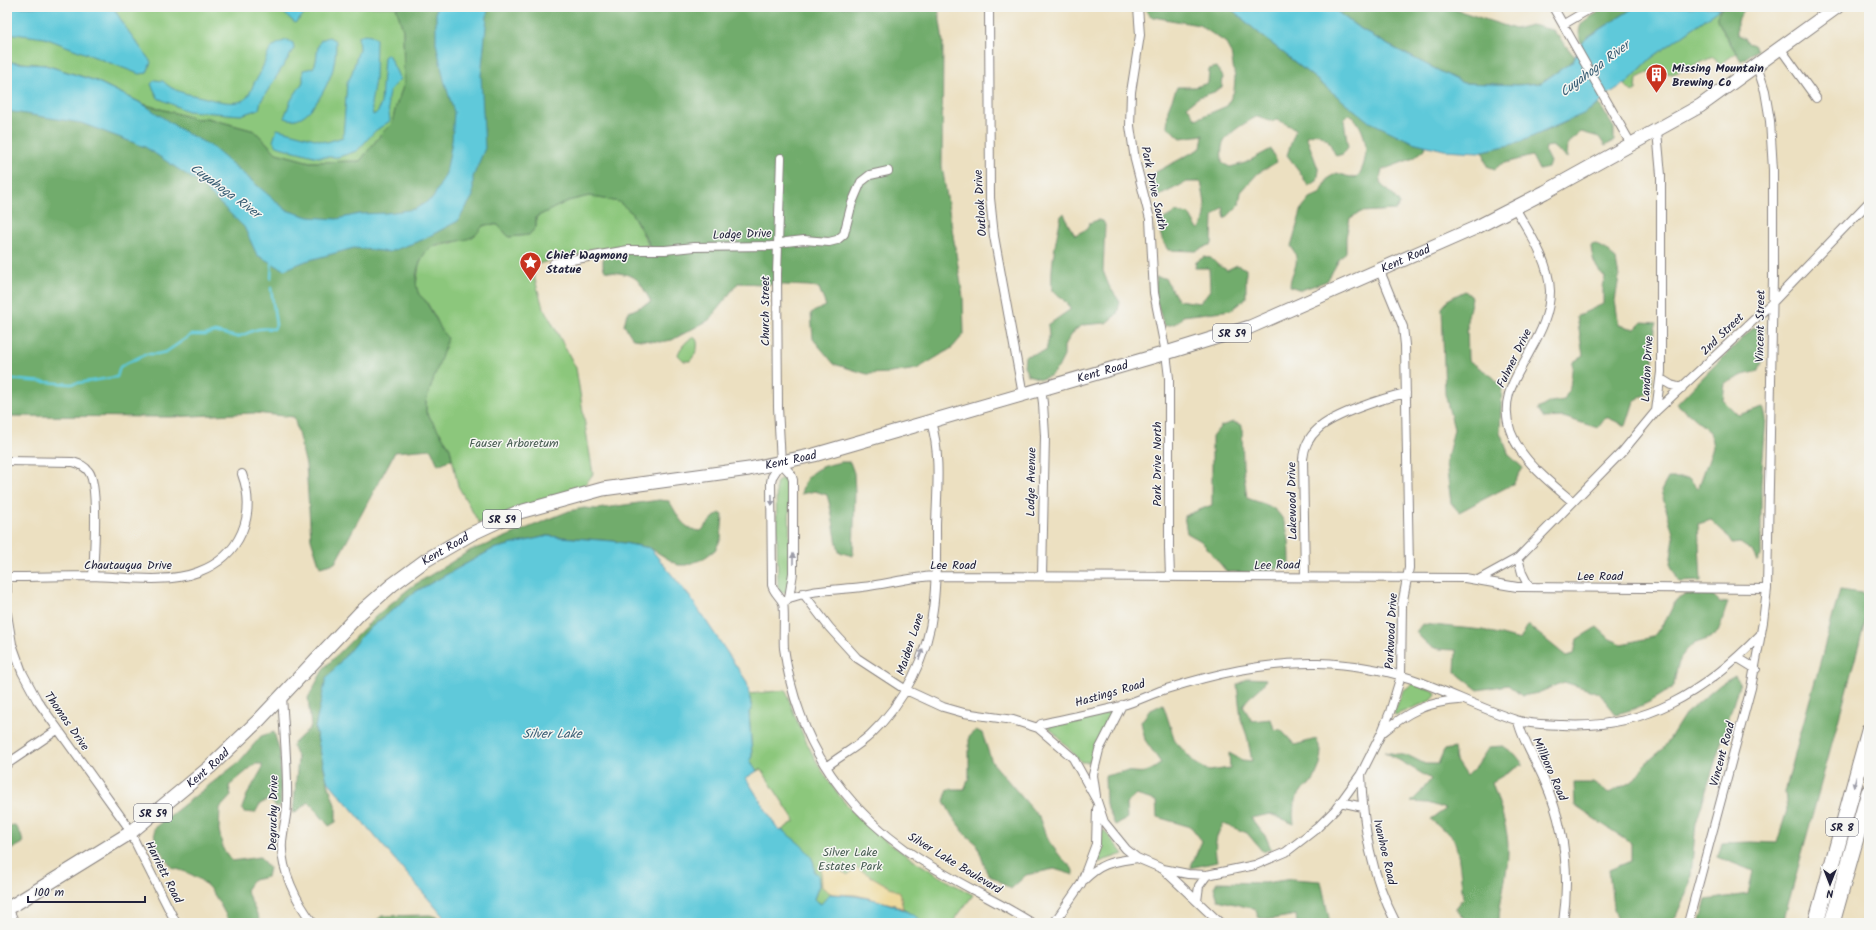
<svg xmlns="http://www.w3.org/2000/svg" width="1876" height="930" font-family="Kalam,sans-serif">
<rect width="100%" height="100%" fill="#f6f6f2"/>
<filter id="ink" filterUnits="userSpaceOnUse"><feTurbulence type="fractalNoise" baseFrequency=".025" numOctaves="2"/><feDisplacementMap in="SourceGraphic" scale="8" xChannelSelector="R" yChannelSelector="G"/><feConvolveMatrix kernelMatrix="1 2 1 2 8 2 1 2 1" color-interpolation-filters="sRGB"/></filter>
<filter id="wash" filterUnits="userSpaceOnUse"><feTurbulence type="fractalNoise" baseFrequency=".012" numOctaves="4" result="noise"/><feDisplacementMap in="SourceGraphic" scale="16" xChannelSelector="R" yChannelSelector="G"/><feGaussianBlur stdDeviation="0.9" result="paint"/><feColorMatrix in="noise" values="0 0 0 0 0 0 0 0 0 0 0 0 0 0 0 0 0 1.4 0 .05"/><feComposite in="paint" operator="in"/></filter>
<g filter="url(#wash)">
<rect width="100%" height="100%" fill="#ece0c1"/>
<path fill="#8cc77c" stroke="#57745c" d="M7 7H396L403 30 404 84 396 106 392 123 382 133 360 161 310 162 276 153 255 131 207 118 196 119 143 104 96 81 45 65 7 62Z
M1719 9C1715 24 1729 40 1736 53L1719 65 1716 59 1713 57 1673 74 1651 71 1637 78 1636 90 1632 92 1625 85 1650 59Z
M589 196 619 202 631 212 649 245 563 257 531 266 542 304 576 368 593 474 584 486 479 523 458 486 450 448 426 412V401L440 357 446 347 437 320 426 301 419 295 416 286 419 264 424 254 431 247 452 243 477 233 482 226 489 224 498 225 509 237 529 235 536 227V217L568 201Z
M693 337 696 339C700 346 695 355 690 361H684L678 355C679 349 687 340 693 337Z
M782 478 788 480 789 482 790 588 785 593 780 592 778 587 776 484 777 482Z
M1412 684 1434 691 1436 695 1432 700 1395 715 1394 712 1403 691Z
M786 690C800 737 829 792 866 825 896 851 938 876 973 895L952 923H925L903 909 821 904 814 899 819 885 818 875 814 871 807 852 782 830 795 821 761 769 757 771 750 760 752 756 749 712 752 710 749 694Z
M1111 712 1114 715 1090 762H1081L1049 727V725Z
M1104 830 1123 854 1099 862 1097 859 1101 832Z"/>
<path fill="#71ac6c" stroke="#4a6754" d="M396 7H938L943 42 942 166 963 297 964 334 952 348 917 369 891 373 867 374 834 364 813 339 811 313 826 306 819 288 809 286 738 283 709 320 672 340 660 342 633 339 624 325 627 313 651 302C635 273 637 276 605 271L603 266V259L607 255 650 250 648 241 631 212 619 202 589 196 568 201 536 217V227L529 235 509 237 498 225C476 222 484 232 470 238 458 243 443 241 432 247 419 254 412 281 419 294 420 296 423 298 425 300 429 306 432 313 436 319 442 328 439 330 448 338L426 401V412L450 448 452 459 438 465 431 449 395 452 335 563 320 567 311 539 306 465 294 417 254 413 171 417 7 416V62L45 65 96 81 143 104 196 119 207 118 255 131 276 153 310 162 360 161 382 133 392 123 396 106 404 84 403 30Z
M1144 7H1229L1260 34 1322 84 1412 142 1426 145 1425 149 1414 158 1382 170C1379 183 1378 183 1389 191 1393 195 1397 200 1400 204L1396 210 1361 212 1350 218 1346 237V252L1339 260 1327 281 1301 290 1290 286C1291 268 1303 265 1291 246L1302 208 1310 198 1321 193 1328 178 1337 173 1346 176 1357 178C1371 158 1368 130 1350 114L1344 120 1348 147 1343 154 1336 156 1328 140 1317 133 1306 136 1319 171 1317 181 1308 186 1300 172 1287 155 1296 129 1278 120 1269 121 1258 116C1247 122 1225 133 1222 147 1221 152 1222 158 1222 163L1230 167 1245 163 1271 149 1277 162 1258 173 1241 192 1239 205 1225 219 1223 207 1213 217 1212 244 1196 251 1168 250C1161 239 1158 232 1162 220L1176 212 1189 214 1197 228 1200 229C1209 214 1204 198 1201 182H1187L1155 198 1150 188 1156 172 1201 148 1203 135 1181 138 1167 127 1168 109 1177 87H1195L1208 83 1209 69 1217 67 1223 77 1222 87 1214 92 1199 97 1187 106 1196 119 1227 106 1234 91 1235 78 1231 53 1225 42 1199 25 1153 17 1148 14Z
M1331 7H1447L1515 29 1531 25 1553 30 1575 57 1573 61 1541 83 1518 85 1463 83 1388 45 1356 26Z
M1605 7H1635L1587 38 1581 44C1574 18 1588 22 1605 7Z
M1722 7H1746L1737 21V34L1745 38 1748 43 1754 45 1757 50 1741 61 1720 25 1717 16Z
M1599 104 1614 128V141L1605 146 1599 137 1581 132 1568 143 1567 158 1552 146 1546 147 1545 152 1550 162 1548 168 1539 170 1532 156 1501 164 1495 169 1487 166 1483 151C1524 141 1563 126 1599 104Z
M1064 213 1068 224 1075 235 1087 229 1089 223 1098 220 1103 221 1105 225 1103 271 1109 286 1120 302 1117 314 1106 323 1083 325 1075 330 1064 346V356L1058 368 1050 376 1041 379 1028 375 1024 366 1025 356 1046 351 1049 337 1048 325 1071 309 1061 297 1052 291C1050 265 1056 241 1061 216Z
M1596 244 1607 250 1616 260 1619 277 1615 301 1619 325 1635 329 1642 322 1657 323 1655 328 1651 391 1634 401 1626 426 1606 417 1598 428 1563 417 1544 418 1538 409 1550 402 1564 400 1570 387 1573 362 1583 356 1577 316 1603 304V287L1605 277C1595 268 1592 259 1591 245Z
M1204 257 1211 258 1218 265 1227 270 1237 265 1246 269V298L1231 310 1183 316C1177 324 1173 325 1164 326L1155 296 1156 277 1165 278 1178 300 1200 303 1210 290 1209 268H1195L1196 262Z
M1465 291 1472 297 1467 321 1468 360 1493 377 1502 387 1500 432 1509 455 1523 468 1513 484 1459 512 1451 503 1446 463 1454 429 1445 394 1442 308 1449 299Z
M1764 327 1763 359 1759 371 1743 375 1725 384 1723 400 1738 415 1763 407 1766 418 1761 483V556L1757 561 1752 551 1740 543 1732 544 1725 533 1711 520 1698 524 1701 581 1679 582 1670 564 1674 537 1661 491 1668 478H1689L1698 489 1713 447 1710 432 1677 404 1713 367 1753 328Z
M1233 422 1242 425 1243 466 1247 498C1254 501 1264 503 1271 507 1290 518 1290 546 1290 565L1266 572H1227L1201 541 1187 533 1184 516 1212 505V437L1221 426Z
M841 462H850L854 473 855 492 853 556 839 552C834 533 833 514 827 495L815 491 801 494C806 470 819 467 841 462Z
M659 500 669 501C679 516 681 529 701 531L713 518 720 513 723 515 721 539 715 550 703 559 686 565H678L650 548 613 541 547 536 493 549 415 592 364 633 315 728 327 780 336 808V822L329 826 309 802 293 814 298 759 292 745 311 727 308 698 324 668 377 615 411 587 471 550 486 545 569 511 584 508 597 509Z
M1840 590 1869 594V607L1783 923H1699L1706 900 1748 894 1753 871 1718 857 1722 843 1751 842 1777 843 1787 810 1785 792 1794 757Z
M1687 594 1714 596 1720 602 1728 603C1725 609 1720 629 1718 632 1711 639 1704 640 1696 643 1679 652 1676 669 1674 686 1656 700 1638 709 1616 714L1599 693 1564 682 1538 693 1522 696 1508 685 1478 690 1455 672 1456 650C1434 649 1431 650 1416 632L1422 624 1483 630 1520 640 1528 625 1566 656 1574 654 1577 639 1597 627 1610 639 1622 644 1653 637 1666 620 1676 600Z
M1735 676 1740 682 1696 823 1690 884 1673 923H1619L1613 907 1609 870 1631 861V843L1575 806 1574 783H1593L1609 793 1633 781 1646 763 1663 749 1685 714 1721 684Z
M1248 678 1266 679C1260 693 1251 692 1243 706L1252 721 1271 719 1274 729 1281 730 1295 745 1316 739 1321 750 1320 765 1313 782 1303 789 1295 800 1293 814 1294 824 1270 814 1251 818 1266 837 1271 849 1263 852 1247 833 1224 824C1215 834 1214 849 1217 862L1190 868 1202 841 1191 827 1157 817 1156 801 1136 795 1126 804 1127 819 1115 825 1106 804 1105 776C1110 775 1116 773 1121 772 1140 770 1143 778 1161 763L1145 740 1141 722 1149 711 1163 704 1175 741 1195 763 1209 771 1230 768 1229 753 1242 760 1252 761 1247 736 1241 719 1237 685Z
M976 730 982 733 992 762 1039 817 1047 839 1060 856 1072 868 1074 875 1054 869 1026 875 1011 889 987 873 977 844 966 835 952 816 944 801 948 789H965L969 777V736Z
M274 732 280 753 281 806 276 807 270 799 260 804 255 813 244 812 242 808 247 795 262 769V764H255L229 786 231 796 220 808 219 830 223 849 232 861 260 857 269 868 267 877 253 880 246 890 261 923H231C225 915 222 907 217 899 207 881 191 872 172 868L155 843 154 828 239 762 261 736Z
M1503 746 1515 754 1523 764 1492 782C1499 804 1509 829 1508 852 1508 876 1499 899 1499 923H1468L1455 908 1463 898C1461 883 1460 849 1452 837 1447 830 1438 828 1431 819L1446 809 1428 803 1411 802 1421 792 1431 779 1385 752 1409 756 1425 764H1438L1444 750 1454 748 1456 761 1466 776 1477 765 1489 747Z
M15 825 21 834 23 843 7 852V826Z
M1292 879 1321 881 1330 923H1297L1296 915 1273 919 1259 918 1255 909 1218 900 1214 887 1217 882 1265 883Z
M430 915 446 920 449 923H373L382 916Z"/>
<path fill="#eeda9e" stroke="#887e6c" d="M826 862 848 875 855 867 900 893 903 909 895 905 856 895 832 894 822 887 821 870Z"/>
<path fill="#5fc9da" stroke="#40768a" d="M7 7H113L126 28 151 62 147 73 139 74 45 38 7 33Z
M277 7H312L295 23Z
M436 7H488L481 76 485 148 473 177V196L458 221 422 240 389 252 354 248 306 261 284 270 257 255 244 227 199 183 145 147 81 123 7 111V62L45 65 96 81 143 104 181 130 211 146 286 210 309 217 337 219 359 214 386 213 415 209 433 198 446 173 452 141 454 112 444 80 436 43Z
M1229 7H1331L1356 26 1388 45 1463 83 1518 85 1541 83 1573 61 1581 44 1587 38 1635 7H1722L1650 59 1625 85 1624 84 1610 93 1599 104 1583 114 1518 143 1479 152 1444 150 1412 142 1368 121 1260 34Z
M365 34 371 35 376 39 375 80 371 104 373 115 378 112 381 103 384 57 388 54 400 79C383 95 388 101 390 121L375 131 357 151 338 157H318L283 148 277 146 273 141 277 129 327 142 343 137 347 82 351 76 359 49 358 36Z
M329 37 336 41C336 50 335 60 333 69 328 85 308 128 285 118V115L291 100 303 82V70L313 68C319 59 315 49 321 40Z
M288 40 293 43 294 49 261 101 259 109 241 115 187 111 158 98 151 84 155 80 163 81C173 92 188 94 202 97 213 100 231 105 242 101 249 98 251 90 254 83 255 80 259 77 260 73 268 57 266 45 288 40Z
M547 536 613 541 650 548 690 597 747 682 752 710 749 712 752 756 750 760 757 771 746 778 779 831 782 830C793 839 818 854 814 872L818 874 819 885 814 899 821 904 830 894C866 896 895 901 925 923H449L327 780 315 728 326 679 364 633 415 592 493 549Z"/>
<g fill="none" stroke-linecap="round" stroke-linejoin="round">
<path stroke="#5fc9da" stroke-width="2.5" d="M271 279 272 260
M7 379 71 384 117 377 120 367 125 364 146 354H157L166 352 191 335H205L215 332 237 337C254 332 253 327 274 329L276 325 271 288"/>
</g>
</g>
<g filter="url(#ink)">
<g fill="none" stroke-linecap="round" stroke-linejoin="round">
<defs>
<path id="minor" d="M989 7 990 198 994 236 1023 395
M1138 7 1140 35 1131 92 1130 126 1135 160 1150 219 1154 293 1166 353 1169 378V548L1170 576
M1553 7 1631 144
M1564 24 1593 7
M1780 48 1816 98
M781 158 777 274 778 407 781 463
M1515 208C1530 234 1549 261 1550 291 1550 313 1541 332 1530 351 1523 365 1513 379 1509 394 1496 441 1541 475 1573 502
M554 263 628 250H665L694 247 771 246 786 242 804 240 829 242 837 240 844 234 852 203 861 182 870 175 888 171
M1661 379 1671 385 1682 388
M1041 389 1043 403 1045 436 1042 576
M1656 411 1773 302 1869 202
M7 461 73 462C80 464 85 466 89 472 99 486 94 556 93 576
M781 463 772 477 771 482 772 585C774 593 780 596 783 603 785 608 783 639 784 648 787 670 792 692 800 713 819 769 858 816 906 850 945 878 991 897 1032 923
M781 463 791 474 793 480V573L789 598 786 601
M1518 558 1522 573 1529 587
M7 577C35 577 64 576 92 576 125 577 167 584 198 572 241 556 257 515 242 474
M1305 577 1303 459C1304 447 1309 437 1318 429 1334 414 1384 398 1406 393
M1480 579 1518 558 1623 451 1656 411 1661 372V175L1657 131
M7 592V577
M803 593 829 627 857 658 906 690 943 707 964 713 1013 720 1038 728 1041 724C1067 718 1094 713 1120 706 1135 702 1149 695 1163 690 1214 674 1264 662 1318 663 1349 664 1382 669 1412 679 1447 691 1481 709 1516 720 1530 725 1547 724 1562 725 1645 730 1705 692 1761 634
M789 598C814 589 837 590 862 587 887 584 911 577 936 576L1465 578 1517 587 1767 589
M7 614 12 644 22 672 37 700 126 824 176 923
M1738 658 1756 669
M282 696C284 731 288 768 287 803 287 816 283 829 282 842 280 869 297 903 313 923
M1518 721C1523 743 1537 762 1545 782 1565 827 1570 875 1563 923
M1038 728 1073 758 1097 801 1104 822 1126 849 1137 858 1163 869 1220 923
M1383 732C1408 712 1426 702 1459 700
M7 764 57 730
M826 767C840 756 857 747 870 735 904 703 928 656 933 609 937 581 936 553 936 524 937 491 941 454 931 422
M1361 774C1363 828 1371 875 1396 923
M1096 796 1093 775 1099 750 1122 705
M1340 802 1363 807
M1163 869 1188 874 1207 875 1255 865 1286 852 1317 828 1335 810 1361 774 1382 732 1390 712 1401 676 1402 605 1409 568 1405 345 1403 327 1380 271
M1084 880C1102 862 1112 862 1137 858
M1197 901 1199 886 1207 875
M8 908 15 923
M1054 923 1081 884 1096 844 1097 809
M1688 923 1751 688 1763 622 1767 589 1773 277V170L1770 121 1765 91 1757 66"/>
<g id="primary">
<path id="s1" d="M7 909 130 833 210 767 259 720 360 613 392 585 426 560 471 534 516 513 603 489 749 469 814 455 1166 353 1250 327 1475 228 1545 192 1700 106 1837 7"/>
</g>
<path id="motorway" d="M1816 923 1869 731
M1832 923 1869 792"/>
</defs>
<use href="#minor" stroke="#87817e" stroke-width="10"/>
<use href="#primary" stroke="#87817e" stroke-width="15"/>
<use href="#motorway" stroke="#87817e" stroke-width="17"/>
<use href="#minor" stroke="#fff" stroke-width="8"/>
<use href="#primary" stroke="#fff" stroke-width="13"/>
<use href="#motorway" stroke="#fff" stroke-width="15"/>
</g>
<defs><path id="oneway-solid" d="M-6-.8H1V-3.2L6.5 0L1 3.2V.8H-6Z"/></defs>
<g fill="#9c9ca7">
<use href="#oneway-solid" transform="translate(772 500) rotate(89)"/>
<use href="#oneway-solid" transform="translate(793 559) rotate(-90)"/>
<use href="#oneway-solid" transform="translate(921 654) rotate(-70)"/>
<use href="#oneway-solid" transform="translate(1855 782) rotate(105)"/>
</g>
</g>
<defs>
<symbol id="building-pin" viewBox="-11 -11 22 30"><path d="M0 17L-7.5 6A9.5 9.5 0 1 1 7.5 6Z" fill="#c8321e" stroke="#f6f6f2"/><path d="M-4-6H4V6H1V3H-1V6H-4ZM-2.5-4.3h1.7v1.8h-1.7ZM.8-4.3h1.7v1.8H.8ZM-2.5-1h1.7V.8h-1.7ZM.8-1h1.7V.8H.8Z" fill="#fff"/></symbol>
<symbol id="sight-pin" viewBox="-11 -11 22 30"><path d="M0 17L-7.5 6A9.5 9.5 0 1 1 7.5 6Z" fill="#c8321e" stroke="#f6f6f2"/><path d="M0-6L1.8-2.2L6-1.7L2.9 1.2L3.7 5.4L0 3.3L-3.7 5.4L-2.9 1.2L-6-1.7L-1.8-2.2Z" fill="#fff"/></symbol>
</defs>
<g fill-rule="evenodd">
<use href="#building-pin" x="1644" y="62" width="25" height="34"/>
<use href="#sight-pin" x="518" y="250" width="25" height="34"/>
</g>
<g text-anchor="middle" stroke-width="3" stroke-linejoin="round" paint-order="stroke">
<g fill="#f6f6f2" stroke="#626272" stroke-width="1">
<rect x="1213" y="324" width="38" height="18" rx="3"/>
<rect x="483" y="510" width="38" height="18" rx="3"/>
<rect x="134" y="804" width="38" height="18" rx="3"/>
<rect x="1826" y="818" width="32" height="18" rx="3"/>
</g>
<g font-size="11" font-weight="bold" fill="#22223b">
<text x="1232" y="337">SR 59</text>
<text x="502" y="523">SR 59</text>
<text x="153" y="817">SR 59</text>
<text x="1842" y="831">SR 8</text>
</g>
<g font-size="12" font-weight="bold" fill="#22223b" stroke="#f6f6f2" text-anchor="start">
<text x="1672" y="72">Missing Mountain<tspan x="1672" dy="14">Brewing Co</tspan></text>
<text x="546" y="259">Chief Wagmong<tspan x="546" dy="14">Statue</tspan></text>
</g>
<g font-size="12" fill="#22223b" stroke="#f6f6f2">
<text transform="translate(1154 188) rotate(78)" y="4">Park Drive South</text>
<text transform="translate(980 203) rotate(-94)" y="4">Outlook Drive</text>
<text transform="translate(742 234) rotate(-2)" y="4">Lodge Drive</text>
<text dy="4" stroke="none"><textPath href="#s1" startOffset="1578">Kent Road</textPath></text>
<text transform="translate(765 311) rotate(-90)" y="4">Church Street</text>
<text transform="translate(1760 326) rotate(-89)" y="4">Vincent Street</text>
<text transform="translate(1722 334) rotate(-44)" y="4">2nd Street</text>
<text transform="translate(1514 358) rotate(-64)" y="4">Fulmer Drive</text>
<text transform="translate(1647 369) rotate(-87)" y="4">Landon Drive</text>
<text dy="4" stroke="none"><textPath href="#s1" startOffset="1254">Kent Road</textPath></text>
<text dy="4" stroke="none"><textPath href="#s1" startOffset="930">Kent Road</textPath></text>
<text transform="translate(1157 464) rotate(-90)" y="4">Park Drive North</text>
<text transform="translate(1031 482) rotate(-89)" y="4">Lodge Avenue</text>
<text transform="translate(1292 501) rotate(-91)" y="4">Lakewood Drive</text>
<text dy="4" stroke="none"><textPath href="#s1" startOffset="570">Kent Road</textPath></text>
<text x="128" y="569">Chautauqua Drive</text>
<text x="953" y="569">Lee Road</text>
<text transform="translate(1277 565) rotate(-1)" y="4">Lee Road</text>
<text x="1600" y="580">Lee Road</text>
<text transform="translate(1391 631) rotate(-87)" y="4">Parkwood Drive</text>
<text transform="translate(910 644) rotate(-72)" y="4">Maiden Lane</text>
<text transform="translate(1110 693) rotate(-16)" y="4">Hastings Road</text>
<text transform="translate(67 721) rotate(55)" y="4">Thomas Drive</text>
<text transform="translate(1722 754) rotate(-75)" y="4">Vincent Road</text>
<text dy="4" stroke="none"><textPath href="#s1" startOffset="246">Kent Road</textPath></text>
<text transform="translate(1550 769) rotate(66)" y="4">Millboro Road</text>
<text transform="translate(273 813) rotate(-89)" y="4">Degruchy Drive</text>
<text transform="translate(1385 852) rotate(77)" y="4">Ivanhoe Road</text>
<text transform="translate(955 863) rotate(31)" y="4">Silver Lake Boulevard</text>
<text transform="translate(164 872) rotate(63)" y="4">Harriett Road</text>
</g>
<g font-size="12" fill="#475c52" stroke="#f6f6f2">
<text x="514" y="447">Fauser Arboretum</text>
<text x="850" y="856">Silver Lake<tspan x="850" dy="14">Estates Park</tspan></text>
</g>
<g font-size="13" font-style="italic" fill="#375c73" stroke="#f6f6f2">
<text transform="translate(1594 68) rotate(-37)" y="5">Cuyahoga River</text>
<text transform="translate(226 190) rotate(36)" y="5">Cuyahoga River</text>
<text x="552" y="738">Silver Lake</text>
</g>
</g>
<rect width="1876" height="930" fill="none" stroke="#f6f6f2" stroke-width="24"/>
<g transform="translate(1830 884) rotate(180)" stroke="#f6f6f2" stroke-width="3" paint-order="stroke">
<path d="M0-3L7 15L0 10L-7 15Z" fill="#22223b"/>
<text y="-6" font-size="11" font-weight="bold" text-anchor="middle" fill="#22223b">N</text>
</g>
<path d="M28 896v6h117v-6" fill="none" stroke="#22223b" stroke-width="2"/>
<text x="34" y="896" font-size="12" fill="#22223b" stroke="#f6f6f2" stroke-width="3" paint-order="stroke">100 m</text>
</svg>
